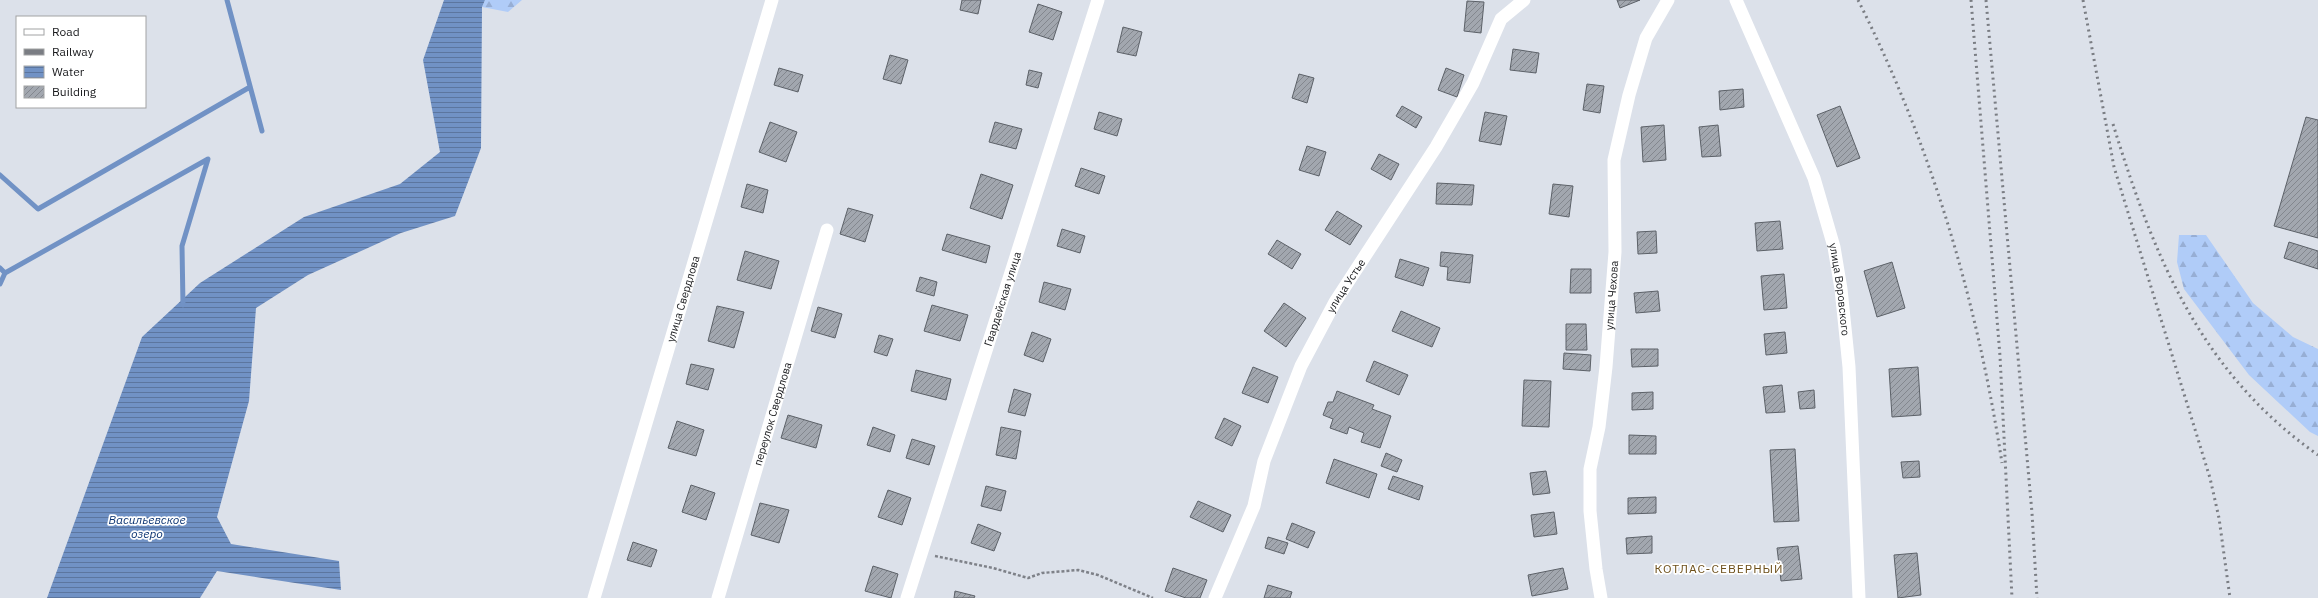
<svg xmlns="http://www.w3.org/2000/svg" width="2318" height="598" font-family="'IBM Plex Sans',sans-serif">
<defs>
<pattern id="forest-firs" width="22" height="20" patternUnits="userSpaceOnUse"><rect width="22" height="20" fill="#b0ccf8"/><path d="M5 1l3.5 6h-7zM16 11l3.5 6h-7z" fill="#97aed4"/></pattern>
<pattern id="water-rules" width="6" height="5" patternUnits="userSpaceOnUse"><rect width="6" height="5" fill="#7192c5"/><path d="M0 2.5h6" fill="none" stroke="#5c769f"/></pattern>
<pattern id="building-hatch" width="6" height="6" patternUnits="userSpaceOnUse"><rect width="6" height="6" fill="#a2a7af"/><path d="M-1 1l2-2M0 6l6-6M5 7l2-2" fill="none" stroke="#83878e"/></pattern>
</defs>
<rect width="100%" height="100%" fill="#dce1ea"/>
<path fill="url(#forest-firs)" d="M485 0H522L508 12 482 7Z
M2179 235H2206L2253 303 2293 337 2318 349V436L2310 432 2249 375 2184 289 2177 262Z"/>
<path fill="url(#water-rules)" d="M444 0H485L482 7 481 148 455 216 401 233 308 275 256 308 249 401 217 517 231 544 339 561 341 590 217 571 200 598H47L142 337 200 283 304 217 400 184 440 152 423 60Z"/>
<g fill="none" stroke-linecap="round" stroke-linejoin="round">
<path stroke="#7192c5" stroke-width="5" d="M227 0 262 131
M0 175 38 209 250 87
M0 268 5 273
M0 284 5 273 208 159 182 246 183 305"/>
</g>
<path fill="url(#building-hatch)" stroke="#5c6168" d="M962 0H981L978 14 960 10Z
M1617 0H1640L1620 8Z
M1467 1 1484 2 1481 33 1464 31Z
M1038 4 1062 12 1053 40 1029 32Z
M1123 27 1142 32 1136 56 1117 52Z
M1513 49 1539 53 1536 73 1510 70Z
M890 55 908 60 901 84 883 79Z
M779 68 803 75 798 92 774 85Z
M1446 68 1464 75 1457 97 1438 90Z
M1029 70 1042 73 1038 88 1026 85Z
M1299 74 1314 78 1307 103 1292 98Z
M1587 84 1604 86 1600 113 1583 110Z
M1743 89 1744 107 1720 110 1719 91Z
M1402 106 1422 117 1416 128 1396 116Z
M1840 106 1860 158 1837 167 1817 115Z
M1099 112 1122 119 1117 136 1094 129Z
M1485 112 1507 116 1501 145 1479 141Z
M2306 117 2318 120V238L2274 226Z
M770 122 797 132 786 162 759 152Z
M995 122 1022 129 1016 149 989 142Z
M1664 125 1666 160 1643 162 1641 127Z
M1718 125 1721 156 1702 157 1699 127Z
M1307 146 1326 152 1319 176 1299 170Z
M1379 154 1399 164 1391 180 1371 169Z
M1081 168 1105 176 1099 194 1075 186Z
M981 174 1013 185 1002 219 970 208Z
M1437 183 1474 185 1472 205 1436 204Z
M747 184 768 190 763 213 741 207Z
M1553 184 1573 186 1569 217 1549 214Z
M848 208 873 215 865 242 840 234Z
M1337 211 1362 226 1350 245 1325 230Z
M1780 221 1783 249 1757 251 1755 223Z
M1062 229 1085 236 1080 253 1057 246Z
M1656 231 1657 253 1638 254 1637 232Z
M947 234 990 246 986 263 942 250Z
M1277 240 1301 254 1292 269 1268 254Z
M2289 242 2318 251V269L2284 258Z
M745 251 779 261 771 289 737 280Z
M1441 252 1473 255 1470 283 1447 280 1448 267 1440 266Z
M1400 259 1429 268 1423 286 1395 277Z
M1892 262 1905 308 1877 317 1864 271Z
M1571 269H1591V293H1570Z
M1784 274 1787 308 1764 310 1761 276Z
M920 277 937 282 934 296 916 291Z
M1044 282 1071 289 1065 310 1039 302Z
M1658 291 1660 311 1636 313 1634 293Z
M1284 303 1306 318 1286 347 1264 331Z
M932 305 968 315 960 341 924 331Z
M717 306 744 312 734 348 708 341Z
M818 307 842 314 835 338 811 331Z
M1401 311 1440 328 1432 347 1392 331Z
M1566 324H1586L1587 350H1566Z
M1032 332 1051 339 1043 362 1024 355Z
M1785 332 1787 353 1766 355 1764 334Z
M879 335 893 339 887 356 874 352Z
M1631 349H1658V366L1632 367Z
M1564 353 1591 355 1590 371 1563 369Z
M1374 361 1408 375 1399 395 1366 381Z
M691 364 714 369 708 390 686 384Z
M1253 367 1278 377 1268 403 1242 393Z
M1918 367 1921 415 1892 417 1889 369Z
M916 370 951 379 946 400 911 391Z
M1524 380 1551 381 1549 427 1522 426Z
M1782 385 1785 412 1766 413 1763 387Z
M1014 389 1031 394 1025 416 1008 412Z
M1814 390 1815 408 1800 409 1798 392Z
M1337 391 1374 405 1372 409 1391 416 1380 448 1361 442 1364 433 1349 427 1347 434 1330 428 1333 419 1323 415 1328 402H1333Z
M1653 392V409L1632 410V393Z
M788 415 822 425 816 448 781 438Z
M1224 418 1241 426 1232 446 1215 438Z
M677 421 704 430 696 456 668 448Z
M873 427 895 435 890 452 867 445Z
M1001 427 1021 431 1016 459 996 455Z
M1629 435 1656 436V454H1629Z
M912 439 935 446 929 465 906 458Z
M1795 449 1799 521 1774 522 1770 450Z
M1386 453 1402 460 1397 472 1381 466Z
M1334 459 1377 474 1369 498 1326 483Z
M1919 461 1920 477 1903 478 1901 462Z
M1546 471 1550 493 1533 495 1530 473Z
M1393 476 1423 486 1419 500 1388 489Z
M691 485 715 493 706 520 682 512Z
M986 486 1006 491 1001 511 981 506Z
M888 490 911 498 902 525 878 517Z
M1656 497V513L1628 514V498Z
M1198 501 1231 515 1223 532 1190 517Z
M760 503 789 510 779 543 751 535Z
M1554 512 1557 534 1534 537 1531 515Z
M1292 523 1315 532 1308 548 1286 539Z
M978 524 1001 533 994 551 971 543Z
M1652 536V553L1627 554 1626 538Z
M1268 537 1288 543 1284 554 1265 548Z
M633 542 657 550 651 567 627 560Z
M1798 546 1802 579 1781 581 1777 548Z
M1917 553 1921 595 1898 598 1894 555Z
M873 566 898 574 891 598 865 591Z
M1173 568 1207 580 1200 598H1186L1165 591Z
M1563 568 1568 589 1532 596 1528 575Z
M1268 585 1292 592 1290 598H1264Z
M955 591 975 596 974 598H954Z"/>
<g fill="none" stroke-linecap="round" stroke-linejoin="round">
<path stroke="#7e8188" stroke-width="2.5" stroke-dasharray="3 2" stroke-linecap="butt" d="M935 556 993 568 1028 578 1042 573 1078 570 1098 575 1153 598"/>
<g stroke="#fff" stroke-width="13">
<path id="s1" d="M1736 0 1814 178 1834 247 1841 289 1849 367 1859 598"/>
<path id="s2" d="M594 598 772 0"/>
<path id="s3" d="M718 598 827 230"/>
<path id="s4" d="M907 598 1098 0"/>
<path id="s5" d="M1215 598 1254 506 1264 461 1301 366 1335 302 1436 147 1473 83 1501 19 1524 0"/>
<path id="s6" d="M1601 598 1596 569 1590 511V469L1599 427 1606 367 1615 252 1614 160 1629 95 1646 38 1668 0"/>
</g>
<path stroke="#7a7d83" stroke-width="3" stroke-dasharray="2 4" stroke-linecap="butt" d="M1858 0C1932 147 1977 301 2002 463
M1971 0 2000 356 2012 598
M1986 0 2032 513 2037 598
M2083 0 2114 167 2210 478 2219 518 2230 598
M2113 124C2154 257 2200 372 2318 455"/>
</g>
<g text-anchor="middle" stroke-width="3.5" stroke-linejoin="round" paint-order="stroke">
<g font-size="11" fill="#17181b" stroke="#fff">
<text dy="4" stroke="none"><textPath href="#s5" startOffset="340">улица Устье</textPath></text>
<text dy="4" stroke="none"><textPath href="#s1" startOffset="309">улица Воровского</textPath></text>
<text dy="4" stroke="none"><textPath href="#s6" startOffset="305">улица Чехова</textPath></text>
<text dy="4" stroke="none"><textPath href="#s2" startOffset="312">улица Свердлова</textPath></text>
<text dy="4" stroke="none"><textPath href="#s4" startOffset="314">Гвардейская улица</textPath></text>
<text dy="4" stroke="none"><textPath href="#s3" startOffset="192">переулок Свердлова</textPath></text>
</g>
<g font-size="12" font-style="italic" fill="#0c3472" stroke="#fff">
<text x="147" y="524">Васильевское<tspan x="147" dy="14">озеро</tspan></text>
</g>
<g font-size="12" letter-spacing="1" fill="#6d4f19" stroke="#fff">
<text x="1719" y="573">КОТЛАС-СЕВЕРНЫЙ</text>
</g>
</g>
<rect x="16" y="16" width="130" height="92" fill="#ffffff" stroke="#a2a3a4"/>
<rect x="24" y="29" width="20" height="6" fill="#ffffff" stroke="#a2a3a4"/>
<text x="52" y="36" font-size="12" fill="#17181b">Road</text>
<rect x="24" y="49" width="20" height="6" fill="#7a7d83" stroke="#a2a3a4"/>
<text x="52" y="56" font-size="12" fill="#17181b">Railway</text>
<rect x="24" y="66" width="20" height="12" fill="url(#water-rules)" stroke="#a2a3a4"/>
<text x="52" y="76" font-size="12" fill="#17181b">Water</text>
<rect x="24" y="86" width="20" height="12" fill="url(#building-hatch)" stroke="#a2a3a4"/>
<text x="52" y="96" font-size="12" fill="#17181b">Building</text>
</svg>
